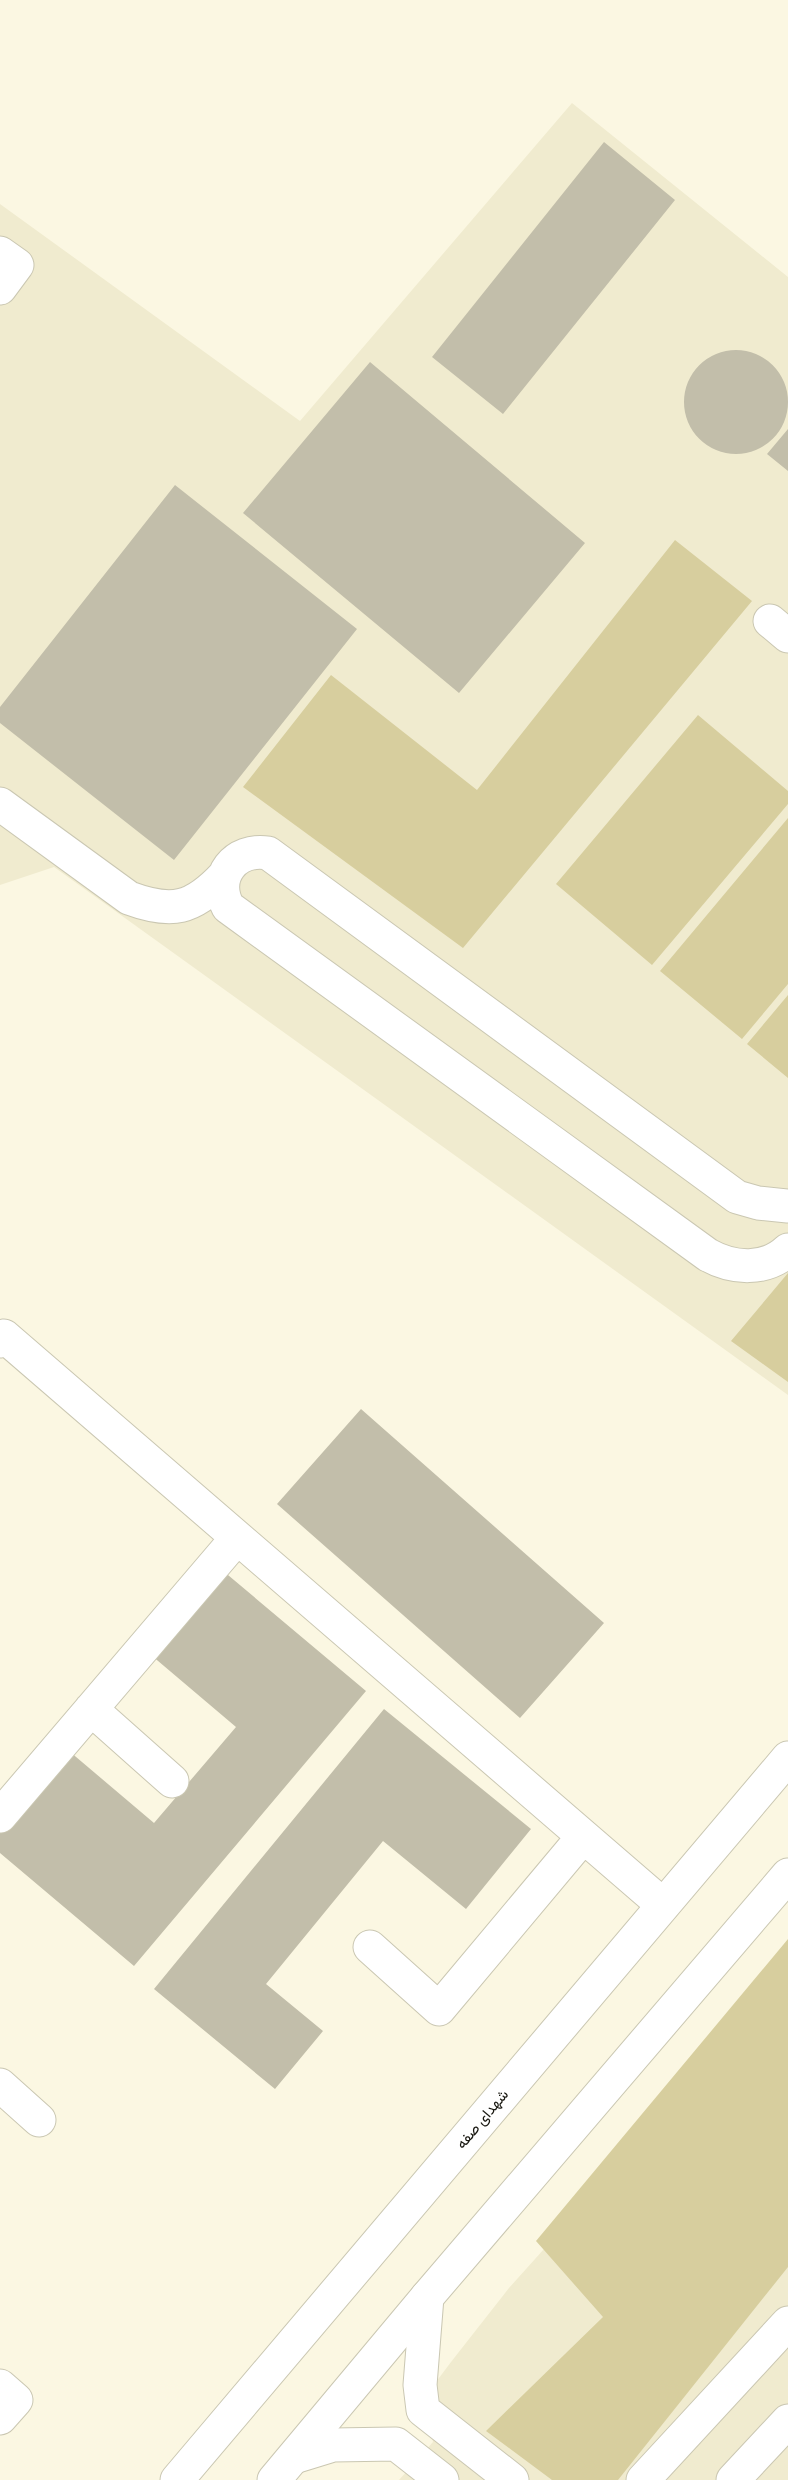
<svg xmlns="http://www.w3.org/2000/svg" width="788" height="2480" font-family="Bitter,Vazirmatn,serif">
<rect width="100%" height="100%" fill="#fbf7e2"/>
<path fill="#f0ebcf" d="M572 103 788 277V1395L54 867 0 885V204L300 421Z
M788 1977V2480H399L433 2442 431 2432 436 2382 451 2362 509 2288Z"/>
<path fill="#d7ce9e" d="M675 540 752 601 463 948 243 787 331 675 477 790Z
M698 715 788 791V804L652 965 556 884Z
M788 818V984L742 1039 660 971Z
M788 995V1078L747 1044Z
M788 1273V1382L731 1341Z
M788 1939V2267L618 2480H552L486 2431 603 2317 536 2241Z"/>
<path fill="#c2beaa" d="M604 142 675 200 503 414 432 357Z
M684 402a52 52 0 1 1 104 0a52 52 0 1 1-104 0Z
M370 362 585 543 459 693 243 513Z
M788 429V471L767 454Z
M175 485 357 629 174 860 0 723V707Z
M361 1409 604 1623 520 1718 277 1504Z
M222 1570 366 1691 134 1966 0 1853V1832L69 1751 154 1823 236 1727 151 1655Z
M384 1709 531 1829 466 1909 383 1841 266 1984 323 2031 275 2089 154 1989Z"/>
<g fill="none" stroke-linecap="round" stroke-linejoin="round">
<defs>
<path id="minor" d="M0 253 17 265 0 288
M770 621 788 636
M0 804 129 898C172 914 193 909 224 876
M788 1206 758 1203 737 1197 268 853C235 848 212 876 228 907L708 1255C733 1269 766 1271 788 1250
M0 1341 4 1336 663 1905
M91 1709 172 1781
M0 1816 237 1538
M370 1947 439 2009 583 1837
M0 2085 39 2120
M427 2297 420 2385 423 2410 512 2480
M0 2386 16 2400 0 2418
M294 2457 333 2445 396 2444 442 2480
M643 2480 788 2323
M733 2480 788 2421"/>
<path id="major" d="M177 2480 788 1758
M274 2480 427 2297 788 1875"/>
</defs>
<use href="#minor" stroke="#cac7b2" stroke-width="35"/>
<use href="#major" stroke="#cac7b2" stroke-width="35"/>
<use href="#minor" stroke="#fff" stroke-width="33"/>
<use href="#major" stroke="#fff" stroke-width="33"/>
</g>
<g text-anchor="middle" stroke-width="6" stroke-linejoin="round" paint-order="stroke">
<g font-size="15" fill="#181710" stroke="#fff">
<text transform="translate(482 2119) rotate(-50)" y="5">شهدای صفه</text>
</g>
</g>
</svg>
